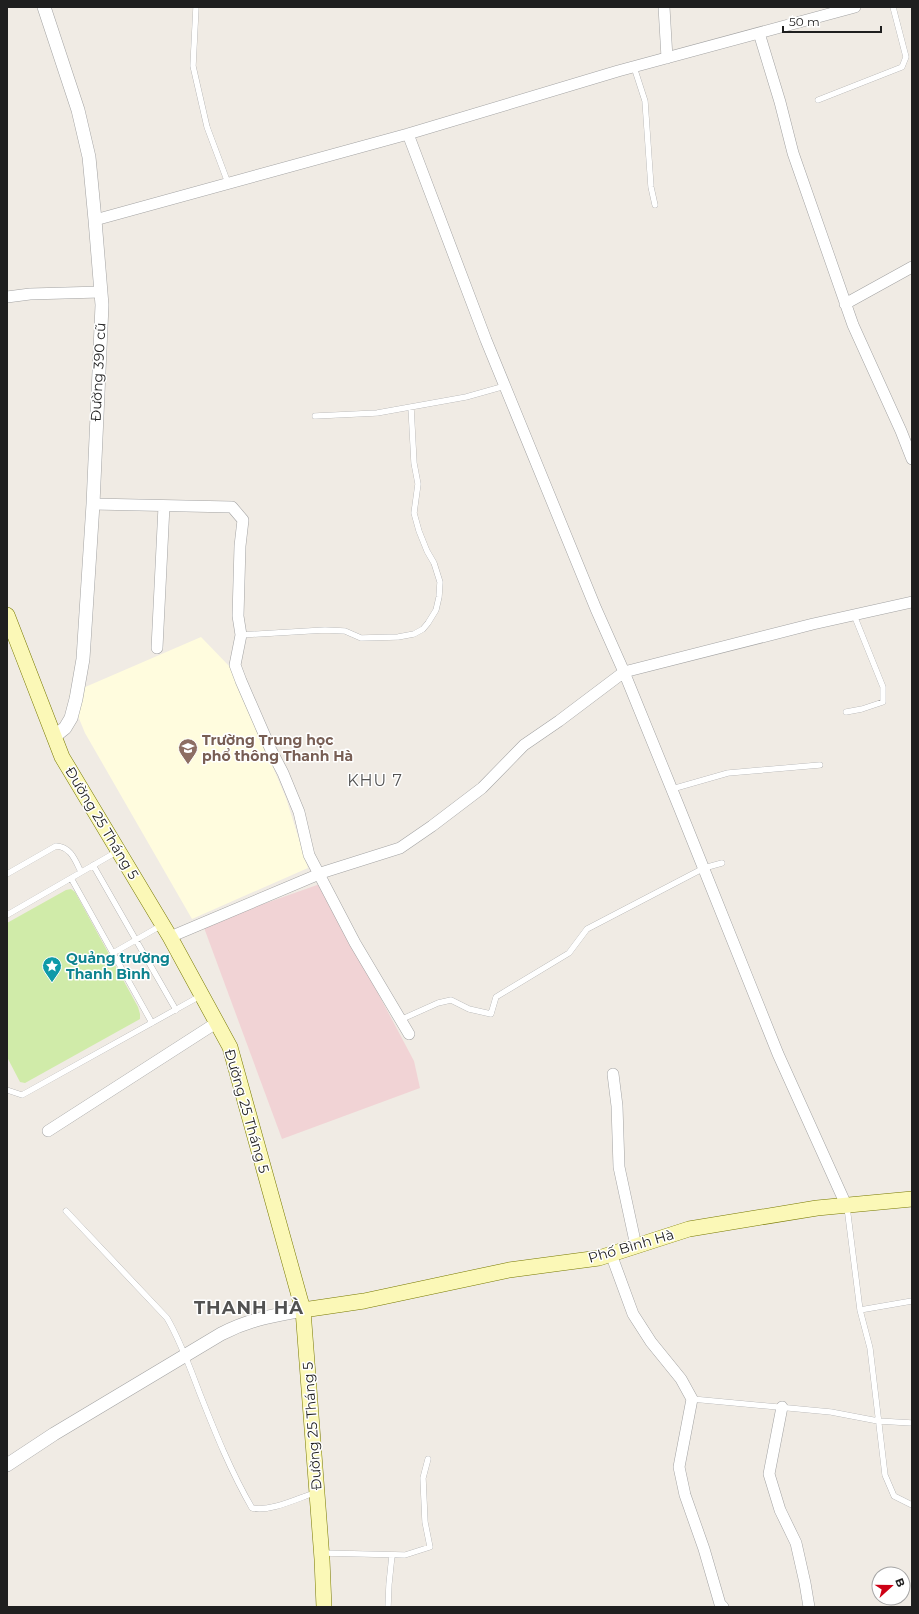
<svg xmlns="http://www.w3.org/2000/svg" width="919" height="1614" font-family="Montserrat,sans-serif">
<rect width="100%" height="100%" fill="#f0ebe4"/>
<path fill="#f1d3d5" d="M320 884 414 1061 420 1088 282 1139 203 925Z"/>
<path fill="#fffcde" d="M201 637 231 668 286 798 308 868 192 919 85 733 69 694Z"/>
<path fill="#d0eba9" d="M71 889 75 892 138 1007 140 1014V1019L25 1083 20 1082 7 1057V923L66 890Z"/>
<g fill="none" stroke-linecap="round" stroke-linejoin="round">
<defs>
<path id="service" d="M196 7 193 66 207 127 228 183
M634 67 645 101 651 187 655 205
M818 100 902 67 906 57 893 7
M315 416 377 413 466 397 505 386
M241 635 325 630 345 631 361 638 398 637 414 634 423 629 428 623 436 610 439 597 440 582 434 563 427 551 419 531 414 513 418 484 414 463 411 407
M846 712 862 709 883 702V687L854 615
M672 789 728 773 820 765
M93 865 176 1010
M7 874 56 846C71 847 75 860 81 872
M71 878 152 1023
M7 915 118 851
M113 953 162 925
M400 1020 438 1003 451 1000 469 1009 491 1014 496 997 569 953 587 929 704 868 722 863
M7 1090 22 1095 202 995
M847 1207 860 1310 912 1301
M66 1211 167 1318C181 1342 190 1368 200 1394 215 1432 231 1472 252 1508 271 1512 298 1498 317 1492
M860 1310 870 1348 885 1475 894 1496 912 1505
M692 1399 831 1412 878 1421 912 1423
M322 1553 405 1555 430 1547 425 1522 423 1478 428 1459
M388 1607 389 1584 392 1555"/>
<path id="minor" d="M664 7 667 58
M759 33 780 102 793 153 853 325 901 431 912 459
M408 134 486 340 596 609 624 672 679 807 778 1054 847 1207
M95 220 408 134 618 71 855 7
M7 297 30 294 100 292
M845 304 912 267
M93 504 232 507 243 520 240 546 238 616 241 635 235 665 241 681 271 750 283 773 299 812 309 855 355 943 409 1034
M157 648 164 506
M170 937 324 872 400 848 432 826 482 788 524 745 559 721 624 672 813 624 912 602
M613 1074 617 1106 619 1167 636 1246
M48 1131 216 1023
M611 1254 633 1314 651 1342 681 1379 692 1399 679 1467 685 1495 704 1549 720 1604 723 1607
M782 1407 769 1474 780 1510 796 1543 805 1583 809 1607"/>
<path id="tertiary" d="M44 7 78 110 89 157 95 220 102 305 93 504 83 659 76 699 71 718 65 728 55 736
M7 1465 54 1434 221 1334C250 1319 272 1316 303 1310"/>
<path id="secondary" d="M7 615 62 757 170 937 230 1047 303 1310 322 1559 324 1607
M303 1310 364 1301 509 1270 599 1258 689 1229 817 1208 912 1199"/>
</defs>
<use href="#service" stroke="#a3a3a3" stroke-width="6"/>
<use href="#minor" stroke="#a3a3a3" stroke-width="12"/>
<use href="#tertiary" stroke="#a3a3a3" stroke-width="14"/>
<use href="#secondary" stroke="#787902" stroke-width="16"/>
<use href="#service" stroke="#fff" stroke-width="5.5"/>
<use href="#minor" stroke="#fff" stroke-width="11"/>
<use href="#tertiary" stroke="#fff" stroke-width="13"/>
<use href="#secondary" stroke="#fbf8b7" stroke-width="15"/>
</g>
<defs>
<symbol id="school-pin" viewBox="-11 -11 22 30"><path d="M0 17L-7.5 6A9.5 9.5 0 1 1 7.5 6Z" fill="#8d6e63" stroke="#fff"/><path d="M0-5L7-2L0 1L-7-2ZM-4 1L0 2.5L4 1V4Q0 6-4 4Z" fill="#fff"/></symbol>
<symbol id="sight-pin" viewBox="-11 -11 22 30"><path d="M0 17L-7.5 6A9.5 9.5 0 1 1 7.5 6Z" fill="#0f9aa8" stroke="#fff"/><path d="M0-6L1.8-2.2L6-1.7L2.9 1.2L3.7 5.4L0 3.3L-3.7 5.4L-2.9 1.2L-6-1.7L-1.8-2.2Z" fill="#fff"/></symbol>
</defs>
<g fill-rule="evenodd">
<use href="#school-pin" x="177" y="737" width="22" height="30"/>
<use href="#sight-pin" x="41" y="955" width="22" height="30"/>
</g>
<g text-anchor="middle" stroke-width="3" stroke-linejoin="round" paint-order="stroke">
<g font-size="14" fill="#1f1f1f" stroke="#fff">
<text transform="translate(98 372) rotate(-87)" y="5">Đường 390 cũ</text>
<text transform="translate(102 823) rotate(59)" y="5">Đường 25 Tháng 5</text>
<text transform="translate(247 1111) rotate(74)" y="5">Đường 25 Tháng 5</text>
<text transform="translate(631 1246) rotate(-16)" y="5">Phố Bình Hà</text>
<text transform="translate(312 1426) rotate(-94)" y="5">Đường 25 Tháng 5</text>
</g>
<g font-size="14" font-weight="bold" fill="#785e54" stroke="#fff" text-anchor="start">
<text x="202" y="745">Trường Trung học<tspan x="202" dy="16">phổ thông Thanh Hà</tspan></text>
</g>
<g font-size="14" font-weight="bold" fill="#0d838f" stroke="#fff" text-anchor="start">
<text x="66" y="963">Quảng trường<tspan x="66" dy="16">Thanh Bình</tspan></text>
</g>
<g font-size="16" letter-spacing="1" fill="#525252" stroke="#fff">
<text x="375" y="786">KHU 7</text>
</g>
<g font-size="18" font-weight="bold" letter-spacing="1" fill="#525252" stroke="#fff">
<text x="249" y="1314">THANH HÀ</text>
</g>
</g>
<rect width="919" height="1614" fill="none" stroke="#1f1f1f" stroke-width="16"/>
<g transform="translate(891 1586) rotate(69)"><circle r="19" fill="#ffffff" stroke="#a5a5a5"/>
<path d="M0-3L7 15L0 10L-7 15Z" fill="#cd0015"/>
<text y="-6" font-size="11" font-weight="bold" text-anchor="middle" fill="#1f1f1f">B</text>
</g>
<path d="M783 26v6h98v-6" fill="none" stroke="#1f1f1f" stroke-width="2"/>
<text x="789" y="26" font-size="12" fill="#1f1f1f" stroke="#ffffff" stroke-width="3" paint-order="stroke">50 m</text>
</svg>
